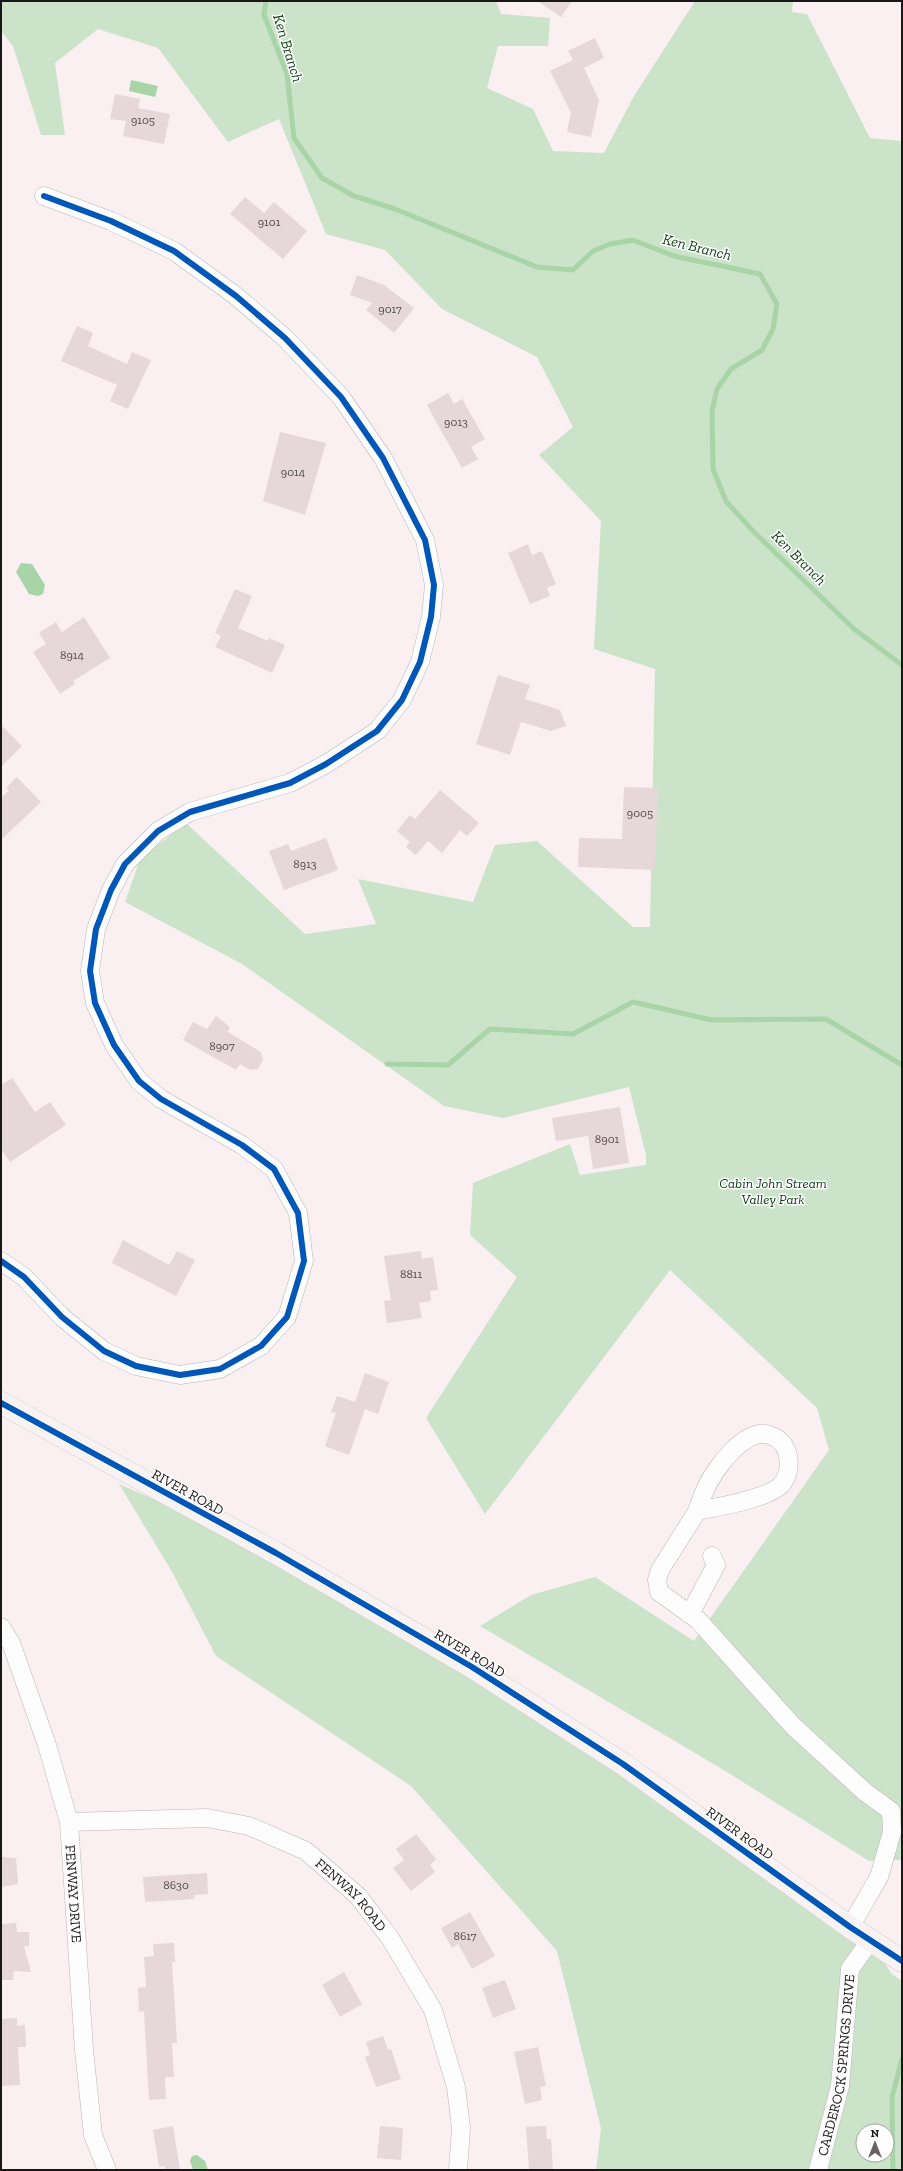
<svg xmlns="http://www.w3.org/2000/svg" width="903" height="2171" font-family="'Zilla Slab',serif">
<rect width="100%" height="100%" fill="#faf0f2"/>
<path fill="#cbe3c8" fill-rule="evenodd" d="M1 1H496L501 14 550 18 548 46H498L487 88 533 109 553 151 604 153 634 96 695 1H793L792 12 807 14 870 138 902 141V1860L869 1861 722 1769 480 1626 531 1595 595 1577 694 1641 829 1450 817 1408 670 1270 485 1514 426 1418 517 1277 470 1235 473 1183 570 1144 580 1175 646 1165V1155L629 1087 503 1118 444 1106 242 964 125 902 140 859 186 823 305 934 376 924 358 879 473 902 495 845 537 841 633 927H650L655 669 594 649 601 521 539 455 573 427 537 357 442 309 385 250 326 234 279 119 228 142 158 48 98 29 55 63 65 135H41L13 46 1 31Z
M119 1484 276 1553 472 1667 870 1941 891 1973 902 1981V2170H596L601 2128 557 1951 411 1786 216 1656 171 1570ZM863 2131H887V2155H863Z"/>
<path fill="#a8d4a8" d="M131 80 158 86 155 97 129 91Z
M21 563 32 564 45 585 43 594 38 596 29 594 16 572Z
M197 2155 205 2161 208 2170H193L190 2161 192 2156Z"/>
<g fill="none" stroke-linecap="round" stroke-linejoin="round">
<path stroke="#a8d4a8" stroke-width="5" d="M266 1 264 15 287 74 294 138 322 178 354 196 395 209 537 267 573 270 593 251 610 244 633 240 674 256 760 274 777 304 773 329 762 350 731 369 717 389 712 411 713 469 726 501 752 530 854 629 902 665
M387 1064 448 1065 490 1029 573 1034 633 1002 712 1020 826 1019 902 1065
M893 2170 892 2097 902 2059"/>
</g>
<path fill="#e5d7da" d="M537 1H572L561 17Z
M595 38 604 58 584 68 599 100 591 137 567 132 571 113 550 71 573 60 568 51Z
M115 94 140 99 138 108 170 114 164 144 123 136 126 121 110 119Z
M245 197 264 213 274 202 307 231 283 259 230 214Z
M357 275 384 285 414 308 394 333 366 310 372 303 350 295Z
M77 326 93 333 88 346 127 364 132 352 151 360 128 409 110 401 117 385 61 361Z
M448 393 454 404 462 399 485 439 471 447 478 459 462 468 427 405Z
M280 432 326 443 305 515 263 501Z
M528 544 532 555 542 551 556 584 547 588 550 596 530 604 508 553Z
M235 589 252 596 238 628 268 641 269 638 285 645 272 673 215 647 221 636 215 633Z
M84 617 110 658 73 681 75 684 60 694 33 652 46 644 39 633 56 622 62 632Z
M498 675 530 685 525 699 560 710 566 726 551 731 521 722 510 755 476 744Z
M1 725 22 746 1 767Z
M17 777 41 802 1 840V798L9 790 6 788Z
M624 787 658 788 655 870 578 867 579 838 622 839Z
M440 790 479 823 467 836 460 830 442 853 428 841 416 855 406 847 410 842 397 831 410 815 415 819Z
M326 838 338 870 284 890 269 851 288 844 291 851Z
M216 1016 230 1027 228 1032 261 1052 263 1060 258 1069 250 1070 240 1064 236 1070 183 1040 193 1022 207 1029Z
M12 1078 35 1112 50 1102 66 1125 10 1162 1 1149V1085Z
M620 1107 629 1163 593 1169 588 1136 556 1141 552 1118Z
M123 1240 169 1265 177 1251 195 1260 176 1296 112 1263Z
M421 1251 422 1259 433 1257 438 1290 430 1291 431 1301 419 1303 422 1318 387 1323 384 1301 391 1300 384 1256Z
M365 1373 389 1382 378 1414 365 1409 349 1455 325 1446 336 1413 331 1412 337 1396 355 1402Z
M416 1834 436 1859 430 1865 435 1872 411 1891 393 1868 404 1860 396 1849Z
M1 1857 16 1858 18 1884 1 1887Z
M207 1873 208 1894 194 1895 195 1899 145 1902 143 1877Z
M470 1912 495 1956 472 1969 458 1944 452 1948 441 1928Z
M16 1923 17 1932H29V1946H24L31 1972 14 1971 13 1980H1V1924Z
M174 1943 175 1962H172L177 2043H172L174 2077H165L166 2099 149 2100 144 2011 139 2012 138 1988 146 1987 144 1957 154 1956 153 1944Z
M344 1972 362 2004 340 2017 322 1985Z
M505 1980 516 2009 493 2018 482 1988Z
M17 2018V2026L25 2025 26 2047H18L20 2085 1 2086V2019Z
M383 2036 388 2050 391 2049 401 2079 376 2087 365 2057 370 2055 366 2042Z
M538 2047 546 2086 540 2087 542 2100 525 2104 514 2052Z
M173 2126 180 2170H165V2166L159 2167 153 2130Z
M380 2126 403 2128 401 2160 377 2158Z
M546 2126 547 2139H551L553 2170H529L526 2127Z"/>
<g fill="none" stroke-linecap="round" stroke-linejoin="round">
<defs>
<g id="minor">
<path d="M1 1261 24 1277 62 1317 104 1351 136 1366 180 1375 220 1369 261 1346 287 1317 304 1261 298 1213 274 1169 242 1145 161 1099 139 1081 114 1045 95 1003 90 971 96 929 111 890 125 864 158 831 190 812 290 783 326 764 377 731 402 700 420 662 431 617 434 585 425 540 383 458 341 397 285 338 236 296 174 251 111 221 44 196"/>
<path d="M697 1511C717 1507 767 1499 781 1485 788 1477 790 1466 788 1456 786 1446 782 1440 772 1436 747 1424 715 1468 706 1488 702 1496 700 1505 696 1513 684 1532 672 1551 660 1570L657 1580 659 1592 698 1620 793 1726 865 1792 891 1811 892 1832 879 1877 850 1927"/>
<path d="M690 1614 716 1565 712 1556"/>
<path id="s1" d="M1 1627 11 1643 47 1745 69 1822 84 2050 93 2135 107 2170"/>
<path id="s2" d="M69 1822 207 1818 249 1826 306 1851 358 1896 390 1938 433 2010 456 2087 461 2128 458 2170"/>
<path id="s3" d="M818 2170 840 2086 850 1969 870 1941"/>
</g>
<path id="major" d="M1 1403 276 1553 472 1667 623 1764 850 1927 902 1961"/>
</defs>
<use href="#minor" stroke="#bbb4b5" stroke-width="19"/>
<use href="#major" stroke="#d4cfd0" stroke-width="23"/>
<use href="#minor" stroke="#fefdfd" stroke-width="18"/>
<use href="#major" stroke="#f8f2f3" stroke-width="22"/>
<defs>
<path id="cycleway" d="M1 1261 24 1277 62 1317 104 1351 136 1366 180 1375 220 1369 261 1346 287 1317 304 1261 298 1213 274 1169 242 1145 161 1099 139 1081 114 1045 95 1003 90 971 96 929 111 890 125 864 158 831 190 812 290 783 326 764 377 731 402 700 420 662 431 617 434 585 425 540 383 458 341 397 285 338 236 296 174 251 111 221 44 196
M1 1403 276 1553 472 1667 623 1764 850 1927 902 1961"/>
</defs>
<use href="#cycleway" stroke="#fff" stroke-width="8"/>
<use href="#cycleway" stroke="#0057b8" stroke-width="6"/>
</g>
<g text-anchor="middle" stroke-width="3" stroke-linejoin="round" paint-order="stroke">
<g font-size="12" fill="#51494b">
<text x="143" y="124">9105</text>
<text x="269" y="226">9101</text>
<text x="390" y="313">9017</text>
<text x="456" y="426">9013</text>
<text x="293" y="476">9014</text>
<text x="72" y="659">8914</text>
<text x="640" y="817">9005</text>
<text x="305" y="868">8913</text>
<text x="222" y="1050">8907</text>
<text x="607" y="1143">8901</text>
<text x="411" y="1278">8811</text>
<text x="176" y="1889">8630</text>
<text x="465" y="1940">8617</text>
</g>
<g font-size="14" font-style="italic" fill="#08390f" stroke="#fff">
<text x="773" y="1188">Cabin John Stream<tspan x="773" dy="16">Valley Park</tspan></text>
</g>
<g font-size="14" fill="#1b1617" stroke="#fff">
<text transform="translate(188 1492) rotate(29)" y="5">RIVER ROAD</text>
<text transform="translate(470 1653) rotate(31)" y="5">RIVER ROAD</text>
<text transform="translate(740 1833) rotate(36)" y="5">RIVER ROAD</text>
<text dy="5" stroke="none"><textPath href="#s1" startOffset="279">FENWAY DRIVE</textPath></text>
<text dy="5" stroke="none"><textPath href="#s2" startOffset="306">FENWAY ROAD</textPath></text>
<text dy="5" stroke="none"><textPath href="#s3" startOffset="107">CARDEROCK SPRINGS DRIVE</textPath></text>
</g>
<g font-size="15" font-style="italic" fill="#134218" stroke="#fff">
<text transform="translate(288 48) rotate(73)" y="5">Ken Branch</text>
<text transform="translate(697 247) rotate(14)" y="5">Ken Branch</text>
<text transform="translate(799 558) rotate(45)" y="5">Ken Branch</text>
</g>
</g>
<rect width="903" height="2171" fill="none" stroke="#1b1617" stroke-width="4"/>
<g transform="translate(875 2143)"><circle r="19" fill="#ffffff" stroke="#a4a2a2"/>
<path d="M0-3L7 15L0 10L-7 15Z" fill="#696264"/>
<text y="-6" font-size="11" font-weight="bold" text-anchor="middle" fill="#1b1617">N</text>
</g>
</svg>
